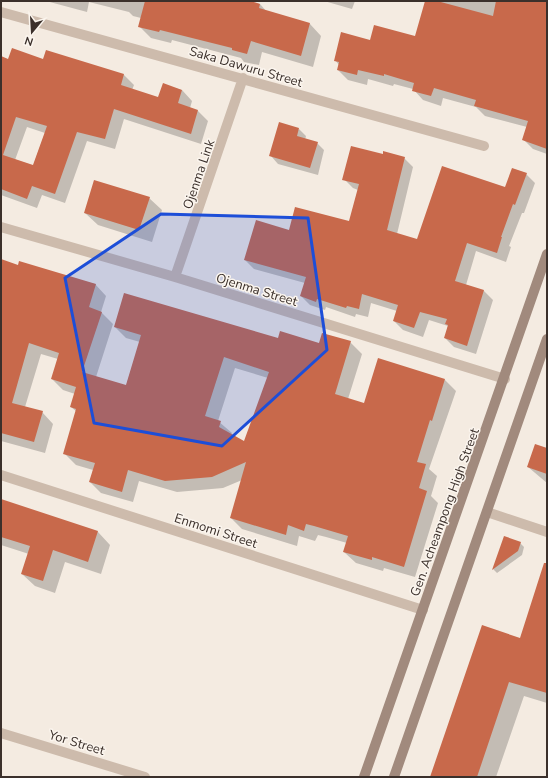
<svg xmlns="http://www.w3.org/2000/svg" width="548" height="778" font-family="'Nunito Sans',sans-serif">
<rect width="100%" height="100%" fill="#f4ebe1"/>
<path fill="#0003" fill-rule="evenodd" d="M46 1H247L260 4 267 12 310 24 321 36 313 67 262 52 259 65 244 62 241 58 172 40 171 43 151 38 139 26 141 18 133 16 129 12 89 2 87 12Z
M324 1H355L352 9Z
M426 1H547V154L533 149 523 139 527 127 485 116 476 107 443 98 441 106 423 100 413 89 394 84 393 86 368 79 367 85 348 80 338 70 339 65 335 60 371 41 416 37Z
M46 51 124 75 134 85 132 90 159 98 164 85 182 90 192 101 190 108 198 111 208 121 201 144 124 119 115 149 87 141 65 203 42 195 37 208 1 195V57L9 60H44ZM27 127 45 133 33 166 15 160Z
M299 129 306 136 305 140 317 143 324 150 318 175 278 164 271 156Z
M383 155 404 158 413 167 397 234 418 240 505 188 526 174 535 183 524 213H522L509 246 511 247 506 262 476 251 466 285 484 291 493 300 476 354 454 347 445 338 448 326 429 320 423 337 403 330 394 321 397 311 371 303 368 317 356 314 355 317 326 307 325 310 310 305 301 296 305 283 254 269 245 260 290 231 349 223 358 190 353 188 344 179Z
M149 198 162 210 152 242 98 225 85 213Z
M1 260 18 267 95 284 106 296 101 312 113 324 96 377 126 386 140 342 126 338 115 327 320 344 350 342 362 354 348 399 364 404 445 380 456 391 429 469 437 476 431 496 438 503 415 577 384 568 383 571 356 563 344 552 347 543 326 537 318 535 315 541 299 536 297 546 242 529 231 518 242 480 223 488 177 492 139 481 133 502 101 493 90 482 93 470 76 465 65 454 77 412 71 407 75 394 63 390 52 379 58 359 41 354 25 407 42 412 53 424 45 453 1 441ZM235 368 268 378 245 443 231 435 232 433 218 421Z
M547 449V483L528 467Z
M1 500 98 532 110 545 101 574 65 562 55 593 35 586 22 574 29 554 1 545Z
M505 537 520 543 524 547 522 555 497 573 493 569Z
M547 592V703L524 696 496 777H431L521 640Z"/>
<path fill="#c8694b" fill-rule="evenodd" d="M145 1H251L260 4 259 8 310 23 301 56 251 41 247 54 232 50V48L160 30 159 32 138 27Z
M425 1H437L493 16 496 1H547V149L522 140 528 121 474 106 476 100 434 88 431 96 412 91 414 83 384 74V76L358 70 357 75 337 70 339 62 334 61 341 32 370 40 374 25 415 36Z
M12 48 43 59 46 50 124 74 121 85 158 97 163 83 182 90 178 103 198 110 191 134 114 109 105 139 77 132 55 194 32 186 27 199 1 189V56L8 59ZM16 117 47 126 33 165 3 155Z
M279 122 299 128 297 136 318 142 310 168 269 156Z
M351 146 383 154V151L405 157 387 230 417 239 442 166 505 187 512 168 527 173 515 205 513 204 501 237H502L497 253 467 243 455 281 484 290 467 346 444 338 448 325 445 324 447 319 420 312 414 328 393 321 398 305 362 294 359 309 347 306 346 308 317 299 316 302 300 296 306 277 244 260 256 220 289 230 295 207 349 221 359 184 342 180Z
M94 180 150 197 139 230 84 213Z
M1 259 18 265 19 261 96 284 89 307 102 312 82 372 126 385 141 335 114 327 124 293 278 338 280 331 319 343 322 333 351 341 335 394 364 403 378 358 445 379 432 421 430 420 417 462 426 464 419 488 427 491 404 567 372 557V560L343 552 348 536 314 526 306 524 304 531 288 525 286 535 230 518 246 462 212 477 165 481 128 470 122 492 89 482 95 463 63 454 76 409 70 407 76 387 51 379 59 353 29 343 12 403 43 411 34 442 1 433ZM224 357 269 372 244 441 219 427 221 421 205 416Z
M535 444 547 448V474L527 467Z
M1 499 98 531 88 562 53 550 43 581 21 574 30 546 1 537Z
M504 536 521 542 518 551 492 570Z
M544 563H547V693L509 682 477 777H430L482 625 520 638Z"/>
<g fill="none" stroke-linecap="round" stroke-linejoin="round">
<path stroke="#cdbbac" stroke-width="10" d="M1 12 484 146
M1 227 175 277 505 379
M175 277 243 78
M1 475 423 610
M487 512 547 532
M1 733 145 777"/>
<path stroke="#a18a7d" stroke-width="10" d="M364 777 547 254
M394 777 547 339"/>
</g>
<path fill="#1d4ed8" fill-opacity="0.2" stroke="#1d4ed8" stroke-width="3" stroke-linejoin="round" d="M161 214 308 218 327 350 222 446 94 423 65 278Z"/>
<g text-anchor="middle" stroke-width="3" stroke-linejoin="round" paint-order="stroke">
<g font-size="13" fill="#3b302b" stroke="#fbf5ee">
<text transform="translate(246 66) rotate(16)" y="5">Saka Dawuru Street</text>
<text transform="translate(198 174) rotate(-71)" y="5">Ojenma Link</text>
<text transform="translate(257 289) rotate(17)" y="5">Ojenma Street</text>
<text transform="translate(444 512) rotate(-70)" y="5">Gen. Acheampong High Street</text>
<text transform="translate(216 530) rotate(18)" y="5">Enmomi Street</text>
<text transform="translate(77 742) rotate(17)" y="5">Yor Street</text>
</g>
</g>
<rect width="548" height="778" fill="none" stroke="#3b302b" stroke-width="4"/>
<g transform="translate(32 32) rotate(198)" stroke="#fbf5ee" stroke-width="3" paint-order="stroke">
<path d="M0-3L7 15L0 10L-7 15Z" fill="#3b302b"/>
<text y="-6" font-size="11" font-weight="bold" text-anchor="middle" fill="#3b302b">N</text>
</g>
</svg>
